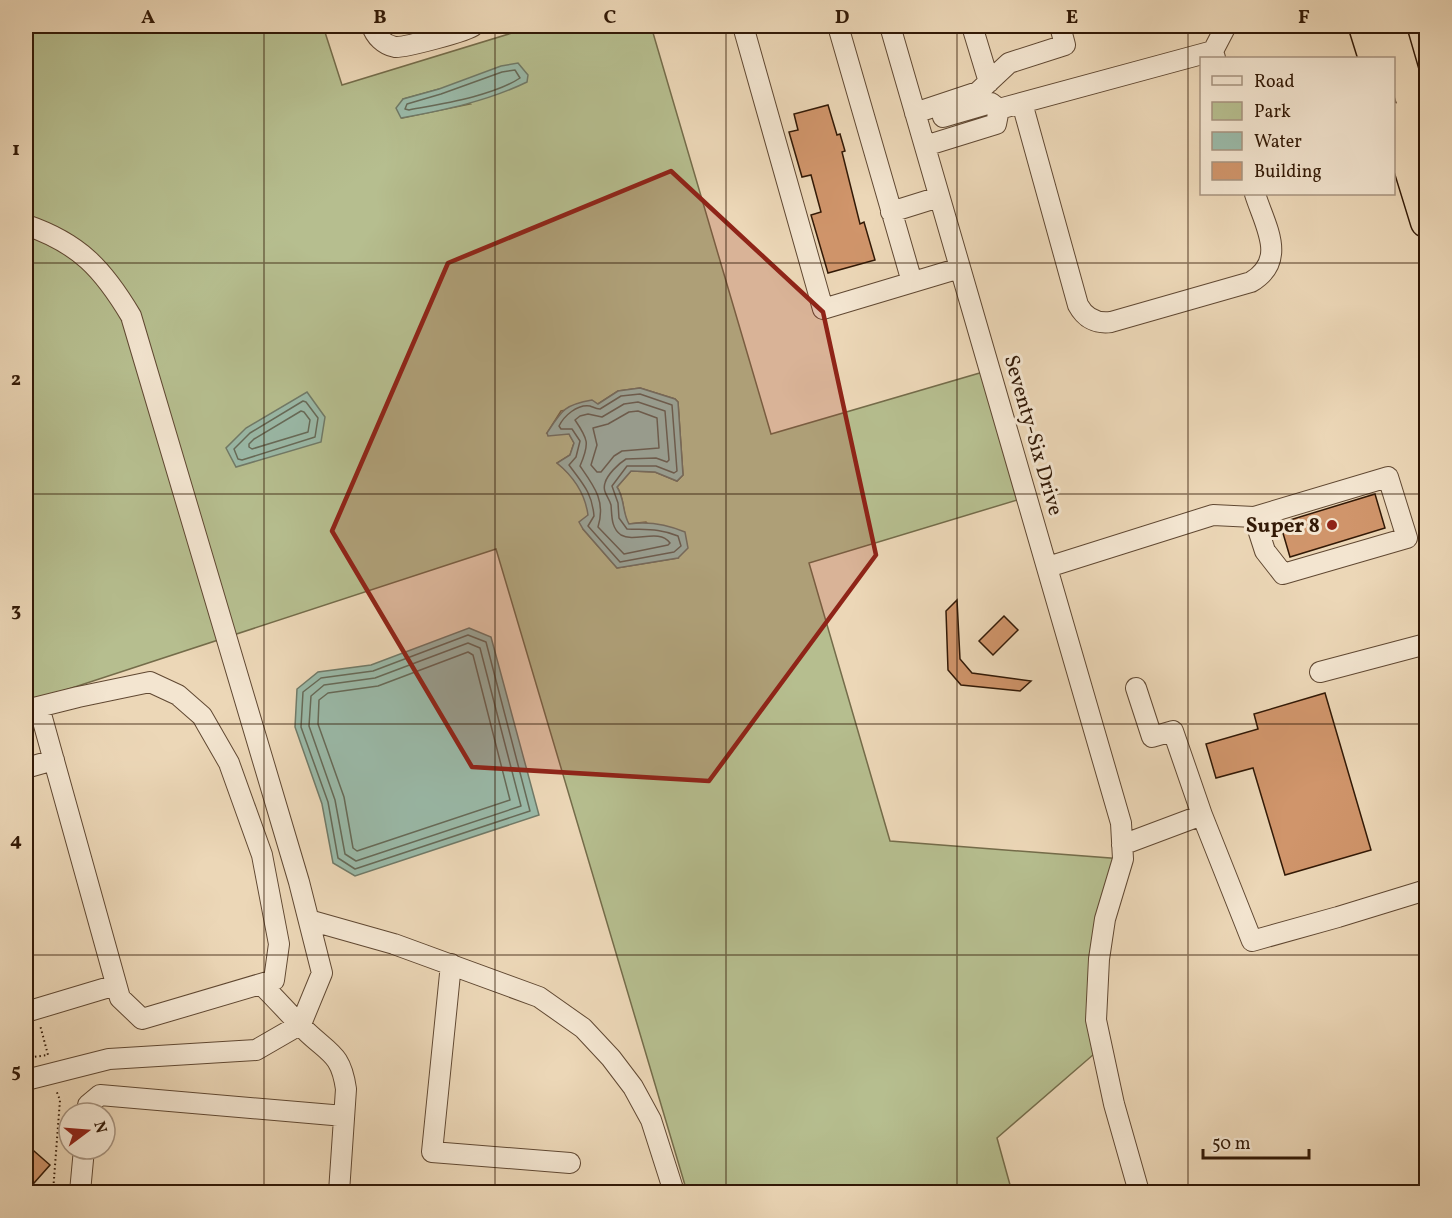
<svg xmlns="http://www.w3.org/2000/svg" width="1452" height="1218" font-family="Vollkorn,serif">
<rect width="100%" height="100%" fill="#ecd7b7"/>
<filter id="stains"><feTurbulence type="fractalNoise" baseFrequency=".00333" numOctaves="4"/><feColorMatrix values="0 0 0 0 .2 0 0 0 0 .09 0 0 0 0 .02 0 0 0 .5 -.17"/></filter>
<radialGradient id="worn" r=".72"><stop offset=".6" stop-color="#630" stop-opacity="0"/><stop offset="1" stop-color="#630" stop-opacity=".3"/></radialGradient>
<path fill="#b6be8f" stroke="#746c4a" stroke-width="1.5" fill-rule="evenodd" d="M26 26H323L342 85 535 26H651L771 434 990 370 1027 497 809 563 890 841 1123 859 1114 890 1101 1048 997 1138 1012 1192H687L496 549 26 703ZM439 89 470 104 402 118 403 99ZM640 388 675 399 678 402 683 475 677 481 655 472 631 471 617 487C625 499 622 512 628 524L646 522 678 558 617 568 583 529C584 525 587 520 588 516 591 496 571 474 557 463L570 455 574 443 569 434 547 433 561 411 598 404 618 391Z"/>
<path fill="#9abaa9" stroke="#707a68" stroke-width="1.5" d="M518 63 528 75 527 82C488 101 445 110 401 118L396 108 403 99 439 89 501 66Z
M640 388 675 399 678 402 683 475 677 481 655 472 631 471 617 487C625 499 622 512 629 524 649 521 666 524 685 532L688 548 678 558 617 568 583 529 579 522 588 515C585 493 574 477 557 463L570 455 574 443 569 434 548 436 547 433C562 410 564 405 592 400L598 404 618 391Z
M307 392 325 417 321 442 236 467 226 448 246 428Z
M469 628 491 637 539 815 355 876 333 863 322 804 295 727 297 689 318 672 371 665Z"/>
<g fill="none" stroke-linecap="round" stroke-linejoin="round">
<path stroke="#666a58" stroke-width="1.5" d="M515 70 520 78C493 96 441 104 409 110L405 109 407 104 441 94 502 72Z
M640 394 672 405 677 471 674 473 656 466H627L612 486 618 503 619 518 627 529C646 530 659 528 678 536L681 546 674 552 620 562 588 526 594 516C592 492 582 483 569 465L576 457 580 441 572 429H561L559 426C564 416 577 404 590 406 593 407 596 409 600 409L621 396Z
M303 401 306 402 318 418 315 437 242 460 238 459 234 449 250 433Z
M638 402 665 411 669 460 667 462 656 458 626 459C618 464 607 475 605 483 602 492 609 497 611 505 612 516 611 528 621 535 635 543 659 528 670 543L668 545 624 554 598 527C606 501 594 486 580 466 590 443 588 439 575 420L580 416 588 414 602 417 624 404Z
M301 411 304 412 310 420 308 432 252 449 249 447V444L254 439Z
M638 411 657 418 659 448 622 451 614 456 601 472H597L591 465 597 445 593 428 608 424 629 412Z
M468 635 486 642 530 811 355 869 338 858 328 802 301 727 303 692 321 678 373 671Z
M468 643 480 648 521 806 356 861 345 854 335 800 309 726 311 696 324 685 375 678Z
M468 652 473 655 510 800 357 851 353 848 344 797 318 724 319 700 328 693 378 686Z"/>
</g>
<path fill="#d0956b" stroke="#321906" stroke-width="1.5" d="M828 105 837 135 840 134 845 151 842 152 860 224 864 222 875 260 828 273 811 215 821 212 811 175 802 177 789 132 798 130 794 114Z
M1375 494 1385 528 1290 557 1280 523Z
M957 600 960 659 972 673 1031 681 1020 691 961 685 948 670 946 611Z
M1004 616 1018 630 993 655 979 641Z
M1325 693 1371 850 1285 875 1253 768 1216 778 1206 744 1258 729 1254 714Z
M26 1144 50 1165 26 1192Z"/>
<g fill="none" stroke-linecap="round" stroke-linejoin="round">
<defs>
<path id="minor" d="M372 26C375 36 384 45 395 47 404 48 467 31 473 26
M743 26 823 309 960 268
M838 26 912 282
M890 26 1121 823 1123 859 1105 919 1099 959 1096 1020 1114 1104 1139 1192
M972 26 989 82
M1213 51 1226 26
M1022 103 1078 305C1085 318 1096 324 1111 322L1251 282C1288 260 1265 226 1255 194
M999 109 1213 51 1215 58
M915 113 978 92 1009 63 1065 45 1060 26
M943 117 991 103 999 109
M925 146 996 124 999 109
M891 212 939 197
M26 225C79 243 103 269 131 316L299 882 322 973 301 1024 256 1050 109 1059 26 1080
M1048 567 1213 515 1254 517 1388 477 1407 538 1283 574 1265 551 1254 517
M1320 672 1426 644
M1136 688 1152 737 1173 731 1202 815
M26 710 78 697 150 682 178 695 202 716 229 763 262 855 279 944 274 980 142 1019 120 998 39 707
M26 768 54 760
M1122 845 1202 815 1252 941 1338 917 1426 890
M309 920 394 944 539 997 583 1028 611 1058 633 1087 651 1120 674 1192
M451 964 432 1152 570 1163
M261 984C277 1000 292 1017 307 1032 330 1054 341 1054 346 1089L339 1192
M26 1012 116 985
M87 1113 88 1105 100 1095 344 1116
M80 1192 84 1149"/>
<path id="highway" d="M1364 26 1374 58
M1390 26 1426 150
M1394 118 1426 222"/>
</defs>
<use href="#minor" stroke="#604832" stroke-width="22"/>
<use href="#highway" stroke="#321906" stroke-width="33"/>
<path stroke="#321906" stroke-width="2" stroke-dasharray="1.5 3" stroke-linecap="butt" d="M26 1058 48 1055 40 1025
M27 1192 32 1187 39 1192
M53 1192 60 1100 56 1090"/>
<use href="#minor" stroke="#f3e5d0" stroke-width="20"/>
<use href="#highway" stroke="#ecd7b7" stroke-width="30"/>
</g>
<path fill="#8f2418" fill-opacity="0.2" stroke="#8f2418" stroke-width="4.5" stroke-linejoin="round" d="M671 171 823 312 876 555 709 781 472 767 332 531 448 263Z"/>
<path fill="none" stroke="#321906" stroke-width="1.5" stroke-opacity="0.55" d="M264 26V1192M495 26V1192M726 26V1192M957 26V1192M1188 26V1192M26 263H1426M26 494H1426M26 724H1426M26 955H1426"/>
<circle fill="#8f2418" stroke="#f3e5d0" stroke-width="2" cx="1332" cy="525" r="6"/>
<g text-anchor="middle" stroke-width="6" stroke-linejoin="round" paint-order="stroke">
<g font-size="21" fill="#321906" stroke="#f3e5d0">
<text transform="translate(1034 435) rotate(74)" y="7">Seventy-Six Drive</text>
</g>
<g font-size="21" font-weight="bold" fill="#321906" stroke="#f3e5d0" text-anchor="end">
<text x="1320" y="532">Super 8</text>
</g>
</g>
<rect width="1452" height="1218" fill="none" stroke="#ecd7b7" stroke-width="66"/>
<rect x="1200" y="57" width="195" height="138" fill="#f3e5d0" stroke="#a6937f" stroke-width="1.5"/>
<rect x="1212" y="76" width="30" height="9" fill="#f3e5d0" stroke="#a6937f" stroke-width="1.5"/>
<text x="1254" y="87" font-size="18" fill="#321906">Road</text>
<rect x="1212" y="102" width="30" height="18" fill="#b6be8f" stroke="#a6937f" stroke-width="1.5"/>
<text x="1254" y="117" font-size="18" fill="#321906">Park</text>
<rect x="1212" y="132" width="30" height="18" fill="#9abaa9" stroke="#a6937f" stroke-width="1.5"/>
<text x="1254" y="147" font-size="18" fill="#321906">Water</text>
<rect x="1212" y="162" width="30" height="18" fill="#d0956b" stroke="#a6937f" stroke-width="1.5"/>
<text x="1254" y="177" font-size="18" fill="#321906">Building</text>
<g transform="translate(87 1131) rotate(74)"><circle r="28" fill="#f3e5d0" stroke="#a6937f" stroke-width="1.5"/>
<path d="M0-4.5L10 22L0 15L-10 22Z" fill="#8f2418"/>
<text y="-9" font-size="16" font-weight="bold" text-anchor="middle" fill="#321906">N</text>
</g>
<path d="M1203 1149v9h106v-9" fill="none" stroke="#321906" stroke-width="3"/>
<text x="1212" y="1149" font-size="18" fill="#321906" stroke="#f3e5d0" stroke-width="4.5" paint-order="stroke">50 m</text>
<rect x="33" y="33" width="1386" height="1152" fill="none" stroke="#321906" stroke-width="2"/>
<g font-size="20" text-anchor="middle" font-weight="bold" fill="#321906">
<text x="148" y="23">A</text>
<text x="380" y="23">B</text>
<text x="610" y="23">C</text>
<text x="842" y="23">D</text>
<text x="1072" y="23">E</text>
<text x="1304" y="23">F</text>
<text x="16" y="155">1</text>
<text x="16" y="385">2</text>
<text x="16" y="616">3</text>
<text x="16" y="846">4</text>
<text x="16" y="1077">5</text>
</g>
<rect width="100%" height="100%" filter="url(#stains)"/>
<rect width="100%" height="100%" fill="url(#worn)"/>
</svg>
